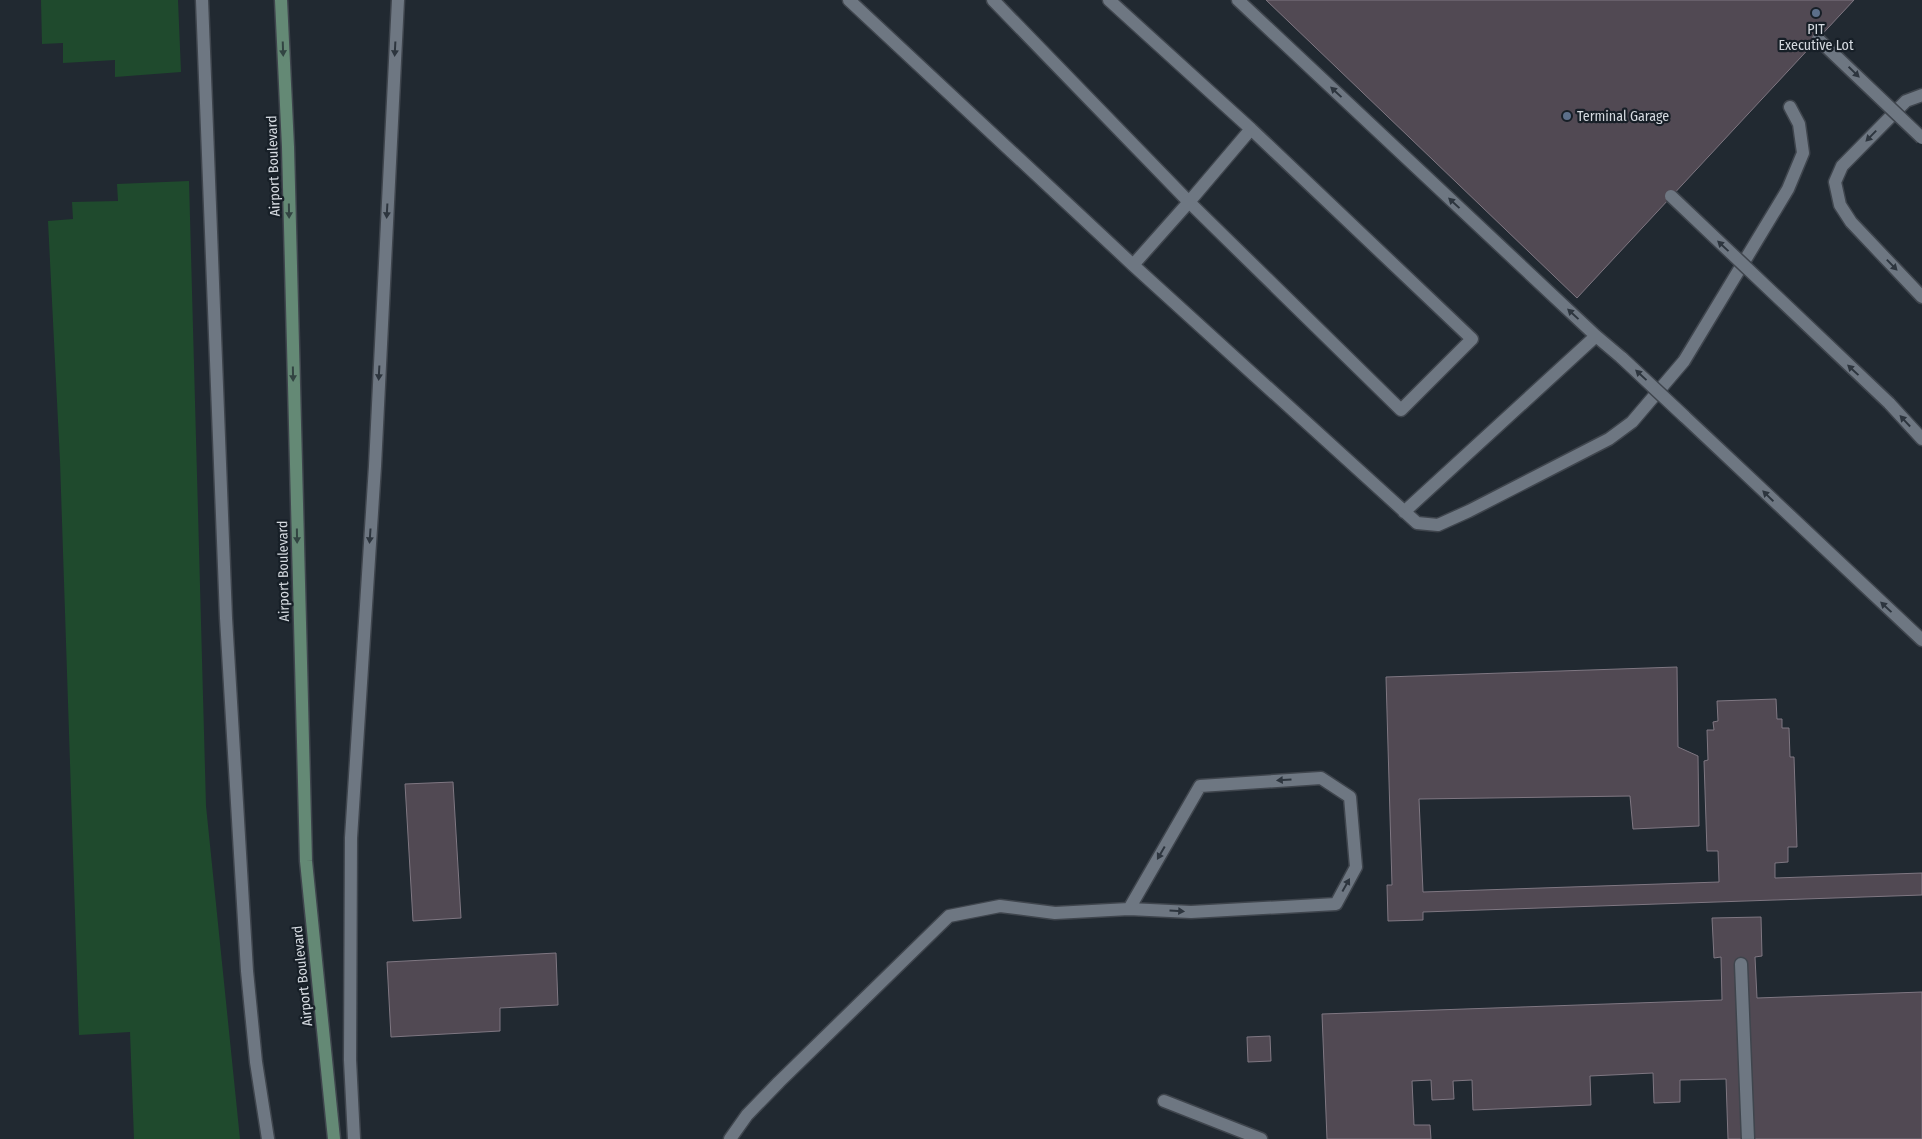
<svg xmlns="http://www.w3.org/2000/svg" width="1922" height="1139" font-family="'Fira Sans Condensed',sans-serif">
<rect width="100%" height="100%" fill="#212931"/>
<path fill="#1f4a2d" d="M41 0H178L181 72 115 77V60L63 63V43L42 44Z
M189 181 206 806 240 1139H134L130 1032 79 1035 60 461 48 221 73 219 72 202 118 201 117 184Z"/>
<path fill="#514953" stroke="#7f7782" d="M1266 0H1854L1577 298Z
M1677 667 1678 747 1698 756 1699 826 1633 829 1630 796 1419 799 1423 892 1719 882 1718 851H1707L1704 761 1708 760 1707 730H1714L1713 722 1718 721 1717 701 1776 699 1777 719H1782V728H1789L1790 757H1794L1797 847H1788V862L1775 863V878L1922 873V895L1423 912V920L1388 921 1387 885H1392L1386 677Z
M453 782 461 918 413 921 405 784Z
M1761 917 1762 956 1755 957 1757 998 1922 992V1139H1728L1726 1079 1680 1080V1102L1654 1103 1653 1073 1590 1076 1591 1105 1473 1110 1472 1080 1453 1081 1454 1099 1432 1100 1431 1080 1412 1081 1414 1125H1430L1431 1139H1327L1322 1014 1722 1000 1721 957 1714 958 1712 918Z
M556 953 558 1005 500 1008V1031L391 1037 387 962Z
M1270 1036 1271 1061 1248 1062 1247 1037Z"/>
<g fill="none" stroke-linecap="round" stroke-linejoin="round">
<defs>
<path id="lane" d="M202 0 226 618 247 971 256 1062 268 1139
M849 0 1133 265 1417 523 1438 525 1469 511 1609 439 1632 422 1684 361 1788 189 1803 153 1799 124 1790 107
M993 0 1189 202 1133 265
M1109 0 1251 129 1472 339 1401 410 1189 202 1251 129
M1238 0 1596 336 1622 358
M1922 95 1906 101 1842 166 1835 182 1840 205 1851 222 1922 297
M1889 403 1922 439
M1684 416 1922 640
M1404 512 1596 336
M1741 964 1748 1139
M1164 1101 1261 1139
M354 1139 350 1060 351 838 375 466 398 0
M730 1139 747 1115 779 1082 949 916 1000 906 1055 913 1129 909 1191 912 1336 904 1356 867 1350 797 1321 778 1200 786 1129 909"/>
<path id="secondary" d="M281 0 288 147 306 861 334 1139"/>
</defs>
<use href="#lane" stroke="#3f454d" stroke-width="15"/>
<use href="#secondary" stroke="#3f454d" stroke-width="15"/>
<use href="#lane" stroke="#6e7782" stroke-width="12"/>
<use href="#secondary" stroke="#648975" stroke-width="12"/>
<defs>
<path id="lane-bridge" d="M1818 39 1922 138
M1671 196 1889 403
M1622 358 1684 416"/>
</defs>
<use href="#lane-bridge" stroke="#3f454d" stroke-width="15" stroke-linecap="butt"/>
<use href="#lane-bridge" stroke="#6e7782" stroke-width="12"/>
</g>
<defs><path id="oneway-solid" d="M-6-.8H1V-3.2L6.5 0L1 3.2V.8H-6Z" transform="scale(1.25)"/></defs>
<g fill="#324442">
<use href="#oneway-solid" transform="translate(283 49) rotate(88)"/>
<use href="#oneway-solid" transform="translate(289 211) rotate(89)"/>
<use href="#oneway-solid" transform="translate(293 374) rotate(89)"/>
<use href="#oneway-solid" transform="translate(297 536) rotate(89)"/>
</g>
<g fill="#2d353e">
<use href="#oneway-solid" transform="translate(395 49) rotate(93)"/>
<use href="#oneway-solid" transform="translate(1854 72) rotate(44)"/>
<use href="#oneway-solid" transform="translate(1336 92) rotate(-137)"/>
<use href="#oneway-solid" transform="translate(1871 136) rotate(134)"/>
<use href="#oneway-solid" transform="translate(1454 203) rotate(-137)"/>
<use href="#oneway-solid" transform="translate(387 211) rotate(93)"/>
<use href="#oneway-solid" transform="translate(1723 246) rotate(-137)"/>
<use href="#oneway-solid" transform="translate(1892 265) rotate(46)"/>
<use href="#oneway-solid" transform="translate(1573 314) rotate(-137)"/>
<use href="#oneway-solid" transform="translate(1853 370) rotate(-137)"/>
<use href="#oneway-solid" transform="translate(379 373) rotate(93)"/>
<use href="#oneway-solid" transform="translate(1641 375) rotate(-137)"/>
<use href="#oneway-solid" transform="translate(1905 421) rotate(-133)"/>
<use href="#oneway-solid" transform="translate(1768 496) rotate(-136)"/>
<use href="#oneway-solid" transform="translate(370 536) rotate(94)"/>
<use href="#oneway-solid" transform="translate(1886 607) rotate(-137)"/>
<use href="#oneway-solid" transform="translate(1284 780) rotate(176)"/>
<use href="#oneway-solid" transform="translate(1161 853) rotate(120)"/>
<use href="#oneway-solid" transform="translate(1346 885) rotate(-61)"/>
<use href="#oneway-solid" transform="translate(1177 911) rotate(3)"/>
</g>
<g fill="#5c6f8a" stroke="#171f27" stroke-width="2">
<circle cx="1816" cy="13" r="5"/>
<circle cx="1567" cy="116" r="5"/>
</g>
<g text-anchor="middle" stroke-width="4.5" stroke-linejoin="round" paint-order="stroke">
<g font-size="14" fill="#d5dae0" stroke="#171f27">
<text x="1816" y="34">PIT<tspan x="1816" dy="16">Executive Lot</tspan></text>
<text x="1577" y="121" text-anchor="start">Terminal Garage</text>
</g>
<g font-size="14" fill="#d5dae0" stroke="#171f27">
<text transform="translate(273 166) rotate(-92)" y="5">Airport Boulevard</text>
<text transform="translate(283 571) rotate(-91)" y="5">Airport Boulevard</text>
<text transform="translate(302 976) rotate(-96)" y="5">Airport Boulevard</text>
</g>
</g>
</svg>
